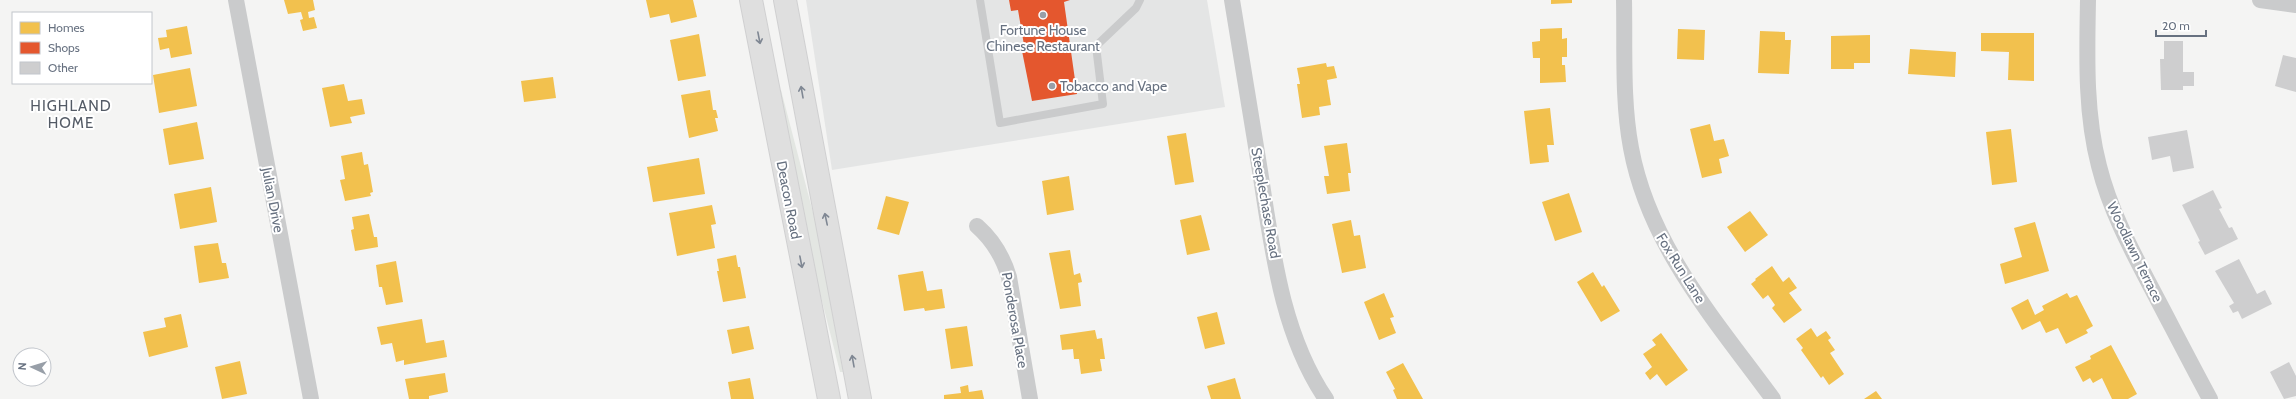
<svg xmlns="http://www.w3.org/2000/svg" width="2296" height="399" font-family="Cabin,sans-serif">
<rect width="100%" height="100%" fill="#f4f4f3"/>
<path fill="#e4e5e5" d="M806 0H1207L1225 107 832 170Z"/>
<path fill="#e3e6e2" d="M781 90 816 224 843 372H840L804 230 778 91Z"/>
<path fill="#f2c14e" d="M284 0H313L315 10 308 12 309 18 314 17 317 28 303 31 300 20 303 19 301 12 288 14Z
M646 0H693L697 17 671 23 669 14 650 18Z
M1551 0H1572V3L1551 4Z
M187 26 192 54 171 58 169 48 160 50 158 38 167 37 166 30Z
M1562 28V39L1567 38V57H1562V65H1565L1566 82 1540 83V58H1533L1532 42 1540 41V29Z
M1678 29 1705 30 1704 60 1677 59Z
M1760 31 1785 32V40H1791L1789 74 1758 73Z
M1981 33H2034V81L2008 80 2009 52 1981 51Z
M699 34 706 76 678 81 670 40Z
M1870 35V63H1854V69H1831V36Z
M1910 49 1956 52 1955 77 1908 74Z
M1326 63 1327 67 1334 66 1337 78 1327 80 1331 105 1319 107 1320 115 1302 118 1297 84H1300L1297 68Z
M190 68 197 106 159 113 153 75Z
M553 77 556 98 524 102 521 81Z
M344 84 348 101 362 99 365 114 350 117 352 123 330 127 322 88Z
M710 90 713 110H716L718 118H715L718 131 689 138 681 95Z
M1550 108 1554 145H1547L1549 162 1530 164 1524 111Z
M197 122 204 159 169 165 163 129Z
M1710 124 1714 141 1724 139 1729 156 1719 159 1722 173 1702 178 1690 129Z
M2011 129 2017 182 1992 185 1986 132Z
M1186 133 1194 182 1175 185 1167 136Z
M1347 143 1351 173H1348L1350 191 1327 194 1324 176H1329L1324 146Z
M362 152 364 165 368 164 373 192 370 193 371 196 345 201 340 180 345 179 341 156Z
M699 158 705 194 653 202 647 167Z
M1069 176 1074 210 1047 215 1042 181Z
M211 187 217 222 180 229 174 194Z
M1569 193 1582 232 1555 241 1542 202Z
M886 196 909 202 899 235 877 229Z
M712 205 716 224 711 225 715 248 677 256 669 213Z
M1750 211 1768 235 1745 252 1727 227Z
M369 214 374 237H377L378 247 355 251 351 230 354 229 352 217Z
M1201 215 1210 250 1187 255 1180 220Z
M1351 220 1354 236 1360 235 1366 268 1342 273 1332 224Z
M2035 222 2049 271 2005 284 2000 264 2022 257 2014 228Z
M218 243 222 263H226L229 278 199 283 194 246Z
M1070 250 1074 275 1080 273 1082 282 1078 283 1081 306 1060 309 1049 253Z
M736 255 738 267H740L746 298 723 302 717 271H719L717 259Z
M396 261 403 302 386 305 382 287H379L376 265Z
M1772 266 1783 282 1789 277 1797 288 1789 293 1802 310 1784 323 1772 308 1775 305 1768 295 1763 299 1751 284 1756 280 1755 279Z
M923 271 927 291 942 289 945 308 925 311 924 308 904 311 898 275Z
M1593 272 1602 287 1604 285 1620 311 1601 322 1577 282Z
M1384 293 1394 317 1390 318 1396 333 1379 340 1364 302Z
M2067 293 2070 298 2077 295 2093 326 2086 330 2088 333 2066 344 2058 328 2046 333 2040 321 2022 330 2011 308 2028 299 2035 315 2044 310 2042 306Z
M1217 312 1225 344 1205 349 1197 317Z
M181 314 188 347 149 357 143 332 166 327 164 318Z
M422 319 426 343 444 340 447 357 404 365V360L396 362 392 343 381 345 377 327Z
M749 326 754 349 732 354 727 330Z
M967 326 973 366 951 369 945 329Z
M1811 328 1817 337 1826 331 1831 338 1828 340 1835 350 1830 353 1844 374 1829 385 1823 376 1821 378 1801 350 1803 348 1796 339Z
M1095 330 1097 339 1102 338 1105 359H1100L1102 371 1081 374 1079 359H1074L1073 349 1062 350 1060 335Z
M1661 333 1688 370 1666 386 1657 374 1650 380 1645 373 1652 367 1643 354 1656 345 1652 340Z
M2111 345 2137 394 2128 399H2112L2102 378 2093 383 2090 378 2083 382 2075 367 2091 359 2090 356Z
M240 361 247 394 222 399 215 367Z
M1403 363 1423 399H1397L1393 390 1395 389 1386 372Z
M445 373 448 392 429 396V399H409L405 379Z
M750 378 754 399H731L728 382Z
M1235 378 1241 399H1211L1207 386Z
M968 385 969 392 982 390 984 399H944V395L961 393 960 387Z
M1876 391 1882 399H1864Z"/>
<path fill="#e4572e" d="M1009 0H1070L1064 2 1077 94 1032 101 1021 46 1024 45 1018 10 1011 11Z"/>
<path fill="#cececf" d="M2164 41H2183V72H2194V86H2183V90H2161L2160 59H2164Z
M2283 55 2296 58V92L2275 86Z
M2187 130 2194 168 2173 172 2170 156 2152 160 2148 137Z
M2213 190 2222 208 2219 209 2229 228 2232 227 2238 239 2205 255 2198 242 2200 241 2182 205Z
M2239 259 2257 294 2265 290 2272 304 2242 319 2238 311 2233 313 2229 306 2234 303 2215 271Z
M2289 362 2296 376V396L2284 399 2270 372Z"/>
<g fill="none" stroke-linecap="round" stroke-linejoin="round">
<defs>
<path id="secondary" d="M751 0 829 399
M785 0 860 399"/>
</defs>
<use href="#secondary" stroke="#d0d0d1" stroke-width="24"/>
<path stroke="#cacbcc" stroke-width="8" d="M980 0 1000 123 1103 104 1096 46 1136 8 1140 0"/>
<path stroke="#cacbcc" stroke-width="16" d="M236 0 311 399
M1232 0C1241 57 1251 114 1260 171 1272 247 1281 333 1326 399
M1624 0C1625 49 1622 100 1631 148 1649 246 1716 321 1773 399
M2088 0C2087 55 2085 113 2099 166 2110 210 2131 249 2152 289 2171 325 2190 362 2210 399
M2260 0 2296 5
M977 226C993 240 1003 257 1009 277L1030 399"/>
<use href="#secondary" stroke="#dfdfdf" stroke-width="22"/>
</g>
<defs><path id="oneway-shaft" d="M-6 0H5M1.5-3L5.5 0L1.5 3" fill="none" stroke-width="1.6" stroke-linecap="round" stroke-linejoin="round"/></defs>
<g stroke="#7f8793">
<use href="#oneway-shaft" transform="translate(759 38) rotate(79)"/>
<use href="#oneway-shaft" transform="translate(802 92) rotate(-100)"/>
<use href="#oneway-shaft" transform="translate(826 219) rotate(-102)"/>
<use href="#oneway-shaft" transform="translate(801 262) rotate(79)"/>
<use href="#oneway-shaft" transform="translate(853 361) rotate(-100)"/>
</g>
<g fill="#989fa8" stroke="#fff" stroke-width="1.5">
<circle cx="1043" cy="15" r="4"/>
<circle cx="1052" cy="86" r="4"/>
</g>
<g text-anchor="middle" stroke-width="4" stroke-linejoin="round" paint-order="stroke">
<g font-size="14" fill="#677180" stroke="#fff">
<text x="1043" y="35">Fortune House<tspan x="1043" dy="16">Chinese Restaurant</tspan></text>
<text x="1060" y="91" text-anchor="start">Tobacco and Vape</text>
</g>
<g font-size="14" fill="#677180" stroke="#fff">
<text transform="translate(273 200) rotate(79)" y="5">Julian Drive</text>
<text transform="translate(789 200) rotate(79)" y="5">Deacon Road</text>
<text transform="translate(1266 203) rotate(80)" y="5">Steeplechase Road</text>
<text transform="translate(2135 252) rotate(64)" y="5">Woodlawn Terrace</text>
<text transform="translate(1681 268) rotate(58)" y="5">Fox Run Lane</text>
<text transform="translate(1015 320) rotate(80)" y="5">Ponderosa Place</text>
</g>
<g font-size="15" letter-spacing="1" fill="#545b66" stroke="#fff">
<text x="71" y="111">HIGHLAND<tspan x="71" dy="17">HOME</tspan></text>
</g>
</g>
<rect x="12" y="12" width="140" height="72" fill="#ffffff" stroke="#c2c6cc"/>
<rect x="20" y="22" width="20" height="12" fill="#f2c14e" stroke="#c2c6cc"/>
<text x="48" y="32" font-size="12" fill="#677180">Homes</text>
<rect x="20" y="42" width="20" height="12" fill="#e4572e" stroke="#c2c6cc"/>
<text x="48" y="52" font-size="12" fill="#677180">Shops</text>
<rect x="20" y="62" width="20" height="12" fill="#cececf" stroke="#c2c6cc"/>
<text x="48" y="72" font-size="12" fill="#677180">Other</text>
<g transform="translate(32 367) rotate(274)"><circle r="19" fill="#ffffff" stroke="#c2c6cc"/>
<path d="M0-3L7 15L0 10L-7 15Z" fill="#989fa8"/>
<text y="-6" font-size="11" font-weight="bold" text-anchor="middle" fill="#677180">N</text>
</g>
<path d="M2156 30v6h50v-6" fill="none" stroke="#677180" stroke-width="2"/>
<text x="2162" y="30" font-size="12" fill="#677180" stroke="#ffffff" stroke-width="3" paint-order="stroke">20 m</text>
</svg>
